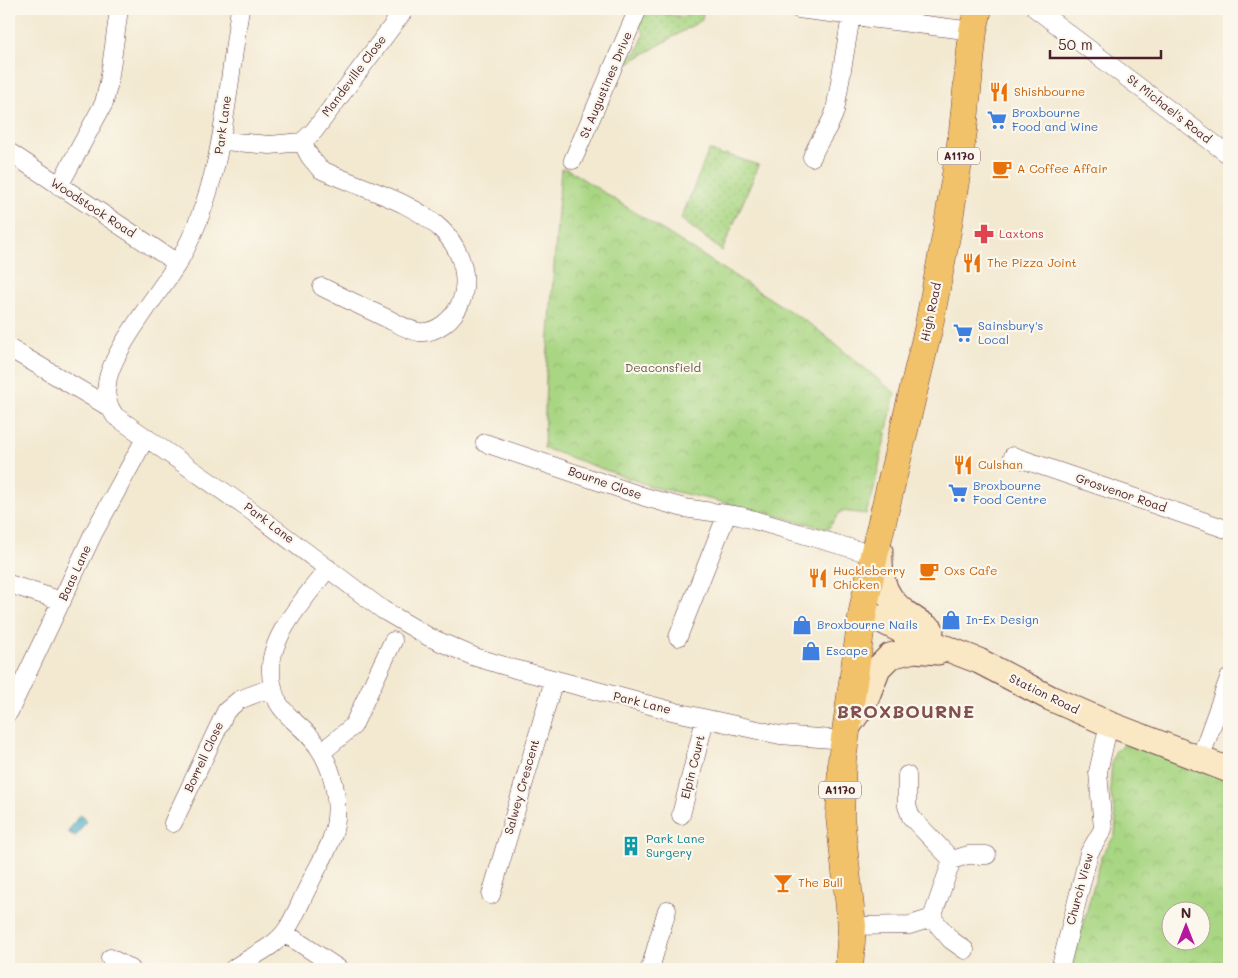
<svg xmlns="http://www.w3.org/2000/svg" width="1238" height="978" font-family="Mali,sans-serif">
<defs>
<pattern id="grass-dots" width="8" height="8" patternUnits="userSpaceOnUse" patternTransform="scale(1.25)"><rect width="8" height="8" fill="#a9d683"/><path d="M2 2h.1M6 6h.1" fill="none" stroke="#93b771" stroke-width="1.8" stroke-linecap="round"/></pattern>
<pattern id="park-crowns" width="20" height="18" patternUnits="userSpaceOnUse" patternTransform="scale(1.25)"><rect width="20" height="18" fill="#a9d683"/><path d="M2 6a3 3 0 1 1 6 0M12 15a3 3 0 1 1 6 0" fill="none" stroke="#93b771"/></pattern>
<pattern id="water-waves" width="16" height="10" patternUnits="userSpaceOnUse" patternTransform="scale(1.25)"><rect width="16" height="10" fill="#4cb1cb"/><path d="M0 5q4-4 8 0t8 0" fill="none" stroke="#418fa5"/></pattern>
</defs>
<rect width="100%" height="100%" fill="#fbf7ec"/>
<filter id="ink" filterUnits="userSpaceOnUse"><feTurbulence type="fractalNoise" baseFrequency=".02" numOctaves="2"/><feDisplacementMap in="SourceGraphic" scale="10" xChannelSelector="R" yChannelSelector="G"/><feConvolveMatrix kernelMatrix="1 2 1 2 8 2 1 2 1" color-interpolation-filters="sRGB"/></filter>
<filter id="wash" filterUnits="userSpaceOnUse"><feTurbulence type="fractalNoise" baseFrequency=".0096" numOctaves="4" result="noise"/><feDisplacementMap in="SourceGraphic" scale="20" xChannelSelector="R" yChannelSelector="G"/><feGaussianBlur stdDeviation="1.12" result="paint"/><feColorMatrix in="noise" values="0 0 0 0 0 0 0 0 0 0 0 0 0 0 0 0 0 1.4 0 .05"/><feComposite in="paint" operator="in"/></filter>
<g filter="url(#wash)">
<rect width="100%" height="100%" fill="#f3e9d1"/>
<path fill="url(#grass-dots)" stroke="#7a7a57" d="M648 9H660L658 13 684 17 690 9 703 12 702 20 620 68 626 53 628 57 637 52 644 34 639 25 644 11Z
M709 150 723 156 725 154 759 165 722 251 681 219Z"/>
<path fill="url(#park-crowns)" stroke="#7a7a57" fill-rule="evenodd" d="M561 169H567L813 326 895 393 873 493 866 514 841 511 828 529 727 503 653 487 544 448 546 376Z
M1127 744 1229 779V969H1071L1102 855 1115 835 1116 820 1110 790 1112 761 1116 750ZM1170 910H1200V940H1170Z"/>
<path fill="url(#water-waves)" stroke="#4b687b" d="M79 815 87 820 75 837 68 832Z"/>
</g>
<g filter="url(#ink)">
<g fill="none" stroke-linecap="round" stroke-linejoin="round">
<defs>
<path id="street" d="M240 9C226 96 224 182 179 261 161 291 110 352 107 384 105 397 108 406 115 416L250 510 383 610 429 637 475 657 515 669 676 712 780 735 845 740
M798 9 973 31
M1036 9 1229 155
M223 141 270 145 302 142 310 157 320 169C358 188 412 200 442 230 468 256 475 300 444 324 437 329 428 333 419 332 407 330 395 322 384 317 363 307 342 297 322 287
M302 142 314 131 405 9
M9 152 177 263
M812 157C818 140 830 128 835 111L851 16
M573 160 638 9
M59 186 104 103 109 82 119 9
M9 348 109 407
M485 443 645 497 684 508 740 516 874 555
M1013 456 1229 530
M9 584 62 601
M678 637 727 514
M9 712 93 534 146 437
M322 752 353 726 393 641
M1200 759 1229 678
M907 775V806L911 817 952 860
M681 815 705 719
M173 823 226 711 239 700 273 687
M952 860 968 855H987
M491 895 554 680
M932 918 951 940 965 950
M852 926 910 925 932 918 952 860
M285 933 339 969
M110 958 131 969
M233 969C249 957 272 949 285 932 295 918 301 900 309 885 316 869 327 854 332 837 341 811 336 777 322 753 302 717 269 719 271 665 273 632 309 594 328 568
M650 969 667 910
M1060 969 1089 853 1103 829 1098 772 1109 724"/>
<path id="secondary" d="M880 551C878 597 895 607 931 630
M863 611 904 632 979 661 1050 698 1109 724 1229 770
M847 728 864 704 878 668 890 656 914 650 938 652"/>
<path id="primary" d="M849 969 852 926 840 817 842 760 863 611 874 555 928 330 947 231 963 131 973 31 978 9"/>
</defs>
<use href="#street" stroke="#633d44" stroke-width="19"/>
<use href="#secondary" stroke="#633d44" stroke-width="27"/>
<use href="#primary" stroke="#633d44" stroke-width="29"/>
<use href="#street" stroke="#fff" stroke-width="18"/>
<use href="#secondary" stroke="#fae7c3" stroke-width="25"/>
<use href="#primary" stroke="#f2c26a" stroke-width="28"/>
</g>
</g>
<defs>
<symbol id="restaurant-bare" viewBox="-9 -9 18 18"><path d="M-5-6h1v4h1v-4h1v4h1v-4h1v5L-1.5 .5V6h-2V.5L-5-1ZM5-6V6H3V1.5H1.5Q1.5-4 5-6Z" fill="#e8710a" stroke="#fbf7ec" stroke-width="2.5" paint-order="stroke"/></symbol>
<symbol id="supermarket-bare" viewBox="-9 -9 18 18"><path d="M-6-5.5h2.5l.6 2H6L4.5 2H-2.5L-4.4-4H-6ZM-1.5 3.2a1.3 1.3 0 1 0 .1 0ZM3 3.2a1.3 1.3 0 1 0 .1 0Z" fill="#3f7fe0" stroke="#fbf7ec" stroke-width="2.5" paint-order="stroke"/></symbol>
<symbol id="cafe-bare" viewBox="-9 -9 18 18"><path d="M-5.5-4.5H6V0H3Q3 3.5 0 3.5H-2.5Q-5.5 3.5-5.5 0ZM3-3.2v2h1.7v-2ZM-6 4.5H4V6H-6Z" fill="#e8710a" stroke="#fbf7ec" stroke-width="2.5" paint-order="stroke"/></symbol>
<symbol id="pharmacy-bare" viewBox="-9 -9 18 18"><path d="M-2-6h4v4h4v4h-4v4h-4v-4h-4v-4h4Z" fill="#e0444e" stroke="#fbf7ec" stroke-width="2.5" paint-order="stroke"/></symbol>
<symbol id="shop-bare" viewBox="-9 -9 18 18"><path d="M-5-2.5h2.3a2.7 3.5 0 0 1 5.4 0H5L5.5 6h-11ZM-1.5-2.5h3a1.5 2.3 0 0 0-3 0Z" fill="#3f7fe0" stroke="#fbf7ec" stroke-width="2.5" paint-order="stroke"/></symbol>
<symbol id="building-bare" viewBox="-9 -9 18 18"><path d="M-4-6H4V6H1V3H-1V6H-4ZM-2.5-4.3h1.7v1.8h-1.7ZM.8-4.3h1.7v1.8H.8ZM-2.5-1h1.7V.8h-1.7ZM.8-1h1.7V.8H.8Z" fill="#0f9aa8" stroke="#fbf7ec" stroke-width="2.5" paint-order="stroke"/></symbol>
<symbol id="bar-bare" viewBox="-9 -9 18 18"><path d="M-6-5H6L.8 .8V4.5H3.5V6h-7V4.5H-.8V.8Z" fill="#e8710a" stroke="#fbf7ec" stroke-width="2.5" paint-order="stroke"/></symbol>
</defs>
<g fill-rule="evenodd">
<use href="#restaurant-bare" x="985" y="78" width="28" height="28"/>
<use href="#supermarket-bare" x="983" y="106" width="28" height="28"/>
<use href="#cafe-bare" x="988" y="155" width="28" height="28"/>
<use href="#pharmacy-bare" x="970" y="220" width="28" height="28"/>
<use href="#restaurant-bare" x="958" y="249" width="28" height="28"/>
<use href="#supermarket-bare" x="949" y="319" width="28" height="28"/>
<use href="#restaurant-bare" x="949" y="451" width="28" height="28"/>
<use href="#supermarket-bare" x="944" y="479" width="28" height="28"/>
<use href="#cafe-bare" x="915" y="557" width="28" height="28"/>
<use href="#restaurant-bare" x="804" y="564" width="28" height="28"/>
<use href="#shop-bare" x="937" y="606" width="28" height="28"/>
<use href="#shop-bare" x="788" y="611" width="28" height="28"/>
<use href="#shop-bare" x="797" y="637" width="28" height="28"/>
<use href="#building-bare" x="617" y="832" width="28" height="28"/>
<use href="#bar-bare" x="769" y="869" width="28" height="28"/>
</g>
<g text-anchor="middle" stroke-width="4.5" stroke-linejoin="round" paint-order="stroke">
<g fill="#fbf7ec" stroke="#7f6065" stroke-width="1">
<rect x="938" y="147.5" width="42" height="17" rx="4"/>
<rect x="819" y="781.5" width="42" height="17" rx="4"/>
</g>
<g font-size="11" font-weight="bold" fill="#4a1f2b">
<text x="959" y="160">A1170</text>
<text x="840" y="794">A1170</text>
</g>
<g font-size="12" fill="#4a1f2b" stroke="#fbf7ec">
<text transform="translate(354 76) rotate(-53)" y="4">Mandeville Close</text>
<text transform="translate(606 85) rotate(-67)" y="4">St Augustines Drive</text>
<text transform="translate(1169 109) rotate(38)" y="4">St Michael's Road</text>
<text transform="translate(223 125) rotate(-82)" y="4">Park Lane</text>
<text transform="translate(93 208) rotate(33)" y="4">Woodstock Road</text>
<text transform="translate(931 312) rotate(-78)" y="4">High Road</text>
<text transform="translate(605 483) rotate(19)" y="4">Bourne Close</text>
<text transform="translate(1121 493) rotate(19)" y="4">Grosvenor Road</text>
<text transform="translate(269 523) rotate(37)" y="4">Park Lane</text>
<text transform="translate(75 573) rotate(-65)" y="4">Baas Lane</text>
<text transform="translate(1044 694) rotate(26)" y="4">Station Road</text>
<text transform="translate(642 703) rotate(14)" y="4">Park Lane</text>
<text transform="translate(204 757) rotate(-65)" y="4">Borrell Close</text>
<text transform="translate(693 767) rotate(-76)" y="4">Elpin Court</text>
<text transform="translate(522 787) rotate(-74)" y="4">Salwey Crescent</text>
<text transform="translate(1080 889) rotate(-75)" y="4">Church View</text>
</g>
<g font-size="12" fill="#c56008" stroke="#fbf7ec" text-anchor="start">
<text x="1014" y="96">Shishbourne</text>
<text x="1017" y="173">A Coffee Affair</text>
<text x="987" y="267">The Pizza Joint</text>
<text x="978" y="469">Culshan</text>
<text x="833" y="575">Huckleberry<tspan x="833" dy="14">Chicken</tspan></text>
<text x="944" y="575">Oxs Cafe</text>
<text x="798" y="887">The Bull</text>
</g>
<g font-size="12" fill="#366cbe" stroke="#fbf7ec" text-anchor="start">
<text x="1012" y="117">Broxbourne<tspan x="1012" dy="14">Food and Wine</tspan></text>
<text x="978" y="330">Sainsbury's<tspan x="978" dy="14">Local</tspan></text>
<text x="973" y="490">Broxbourne<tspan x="973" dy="14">Food Centre</tspan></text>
<text x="966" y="624">In-Ex Design</text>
<text x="817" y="629">Broxbourne Nails</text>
<text x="826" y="655">Escape</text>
</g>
<g font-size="12" fill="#be3a42" stroke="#fbf7ec" text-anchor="start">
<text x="999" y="238">Laxtons</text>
</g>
<g font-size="12" fill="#665645" stroke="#fbf7ec">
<text x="663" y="372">Deaconsfield</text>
</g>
<g font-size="12" fill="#0d838f" stroke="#fbf7ec" text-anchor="start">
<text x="646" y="843">Park Lane<tspan x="646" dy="14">Surgery</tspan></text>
</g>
<g font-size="18" font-weight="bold" letter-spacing="1" fill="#81504f" stroke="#fbf7ec">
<text x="906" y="718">BROXBOURNE</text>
</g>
</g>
<rect width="1238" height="978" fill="none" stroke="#fbf7ec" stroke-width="30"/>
<g transform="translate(1186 926)"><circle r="24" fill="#fbf7ec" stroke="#b4a19f"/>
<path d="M0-4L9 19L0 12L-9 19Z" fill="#b5179e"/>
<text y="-8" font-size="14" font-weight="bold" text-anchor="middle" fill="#4a1f2b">N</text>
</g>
<path d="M1050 50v8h111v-8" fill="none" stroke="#4a1f2b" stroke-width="2.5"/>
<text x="1058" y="50" font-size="15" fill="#4a1f2b" stroke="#fbf7ec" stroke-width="4" paint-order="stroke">50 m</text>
</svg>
